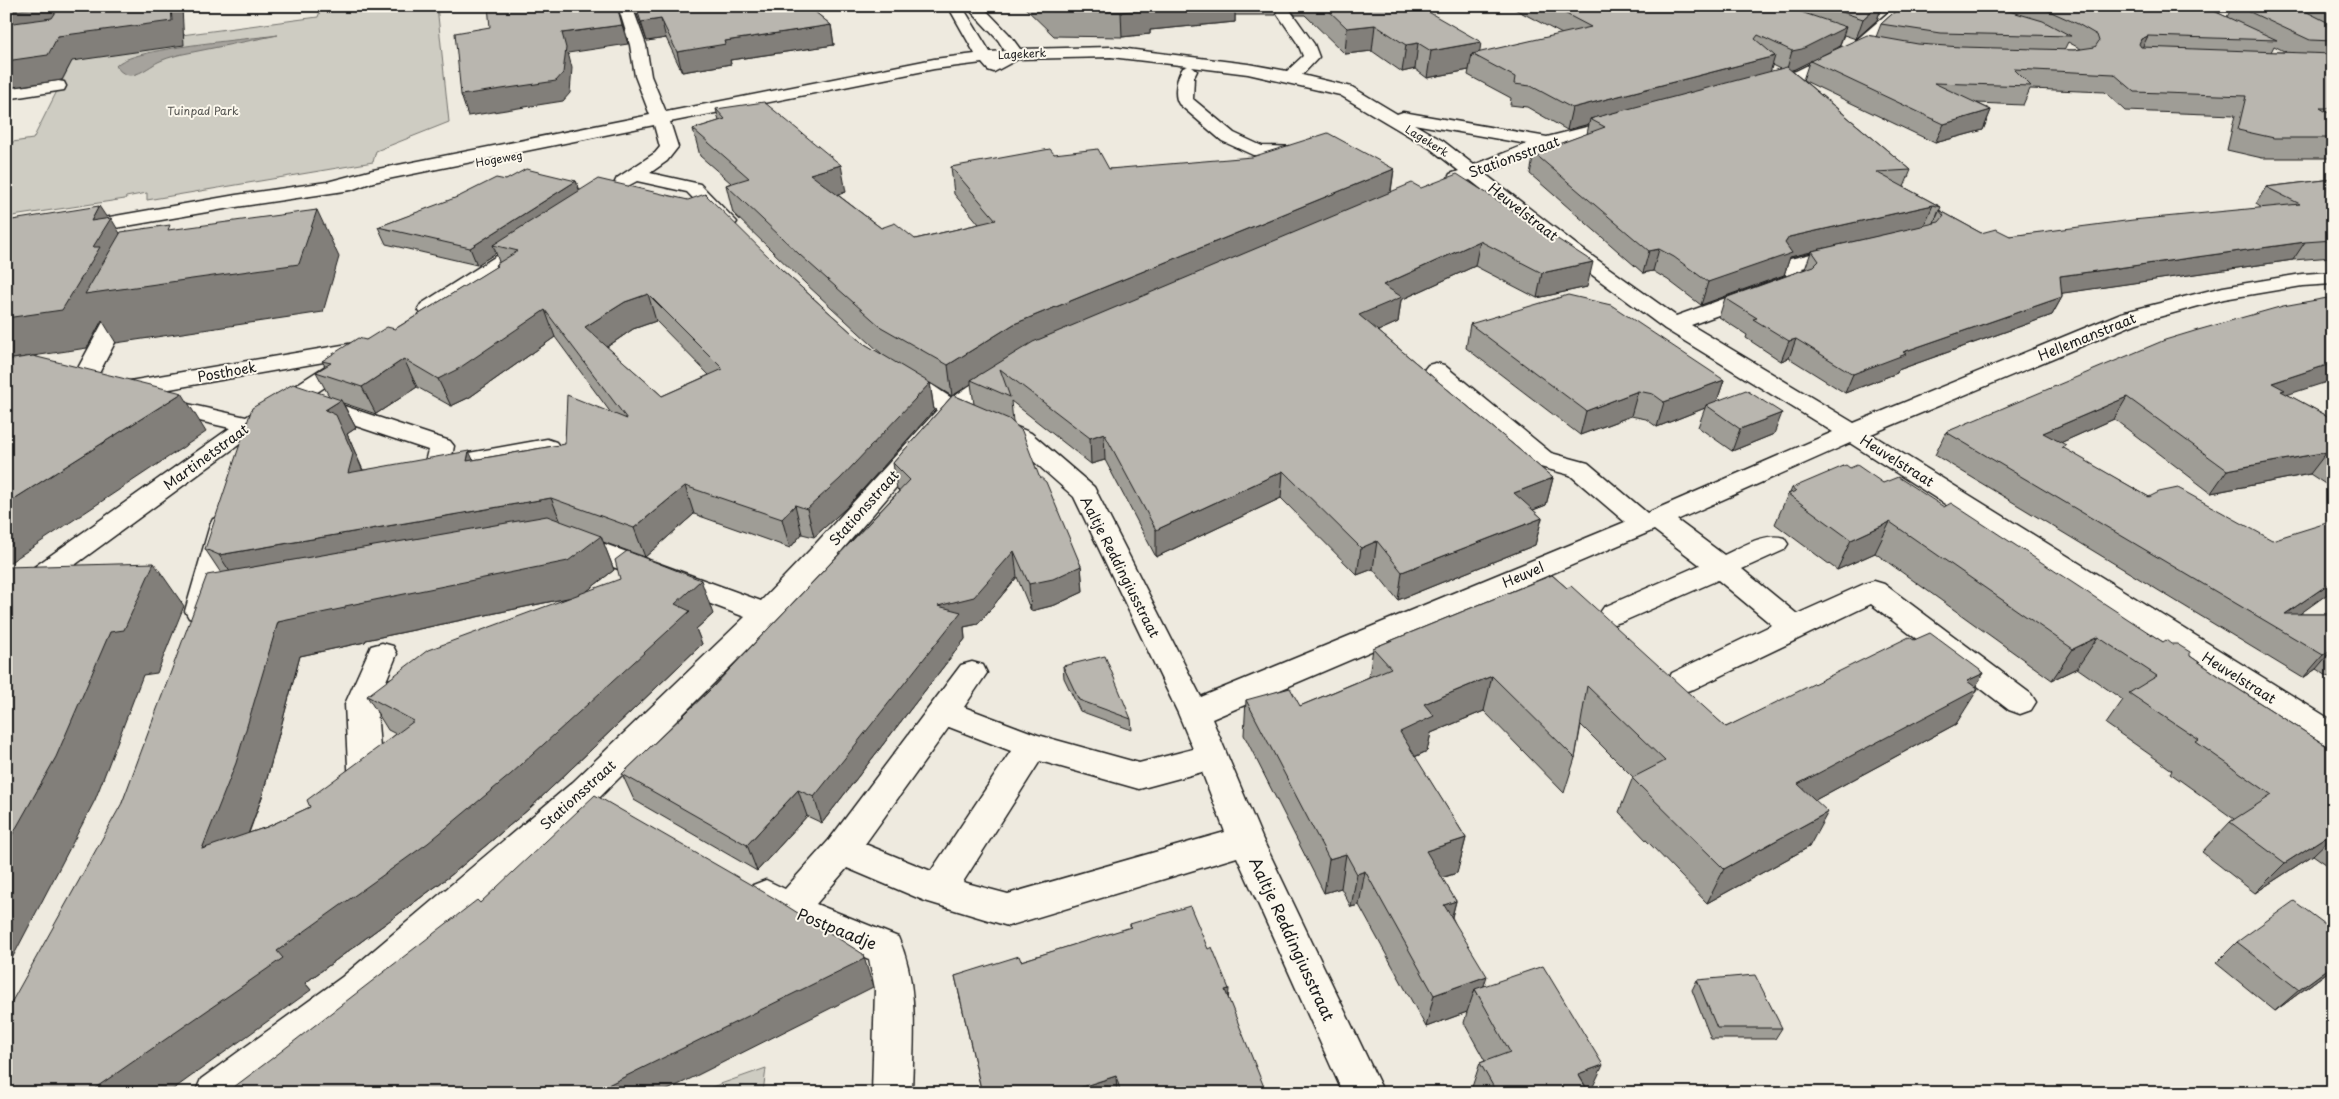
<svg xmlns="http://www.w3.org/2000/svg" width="2339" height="1099" font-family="'Playpen Sans',sans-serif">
<rect width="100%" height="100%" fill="#eeeadf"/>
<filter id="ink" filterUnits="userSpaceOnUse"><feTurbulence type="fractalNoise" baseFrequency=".02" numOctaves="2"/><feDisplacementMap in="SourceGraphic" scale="10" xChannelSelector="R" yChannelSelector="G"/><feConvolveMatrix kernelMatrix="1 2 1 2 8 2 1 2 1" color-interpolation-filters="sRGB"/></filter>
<g filter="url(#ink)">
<path fill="#ceccc2" stroke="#75746f" d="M322 6H339L334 11 344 10 350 6H437L449 122 376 151 373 162 147 200V193L126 197 125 199 6 217V143L33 139 76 53 174 36 318 17Z
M766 1068 763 1093H695Z"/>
<path fill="#a6a39d" stroke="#6f6d69" d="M278 35 178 55C171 57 164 59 158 62 145 69 129 85 116 66 129 48 251 39 278 35Z"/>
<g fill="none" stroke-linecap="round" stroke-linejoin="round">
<defs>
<path id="minor" d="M373 6H387V8L380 12 375 11Z
M618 6H632L646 45 651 76 666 112 934 59 975 54 948 6H962L990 52 1005 51 998 40 966 6H982L1009 34 1020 49 1111 47 1248 64 1287 71 1303 56 1298 44 1272 6H1287L1314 44 1319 57 1302 75 1352 87 1397 114 1403 112 1547 137 1622 118 1628 119 1631 123 1628 127 1555 146 1485 174 1578 246 1676 316 1787 276 1779 265 1782 261 1844 246 1851 248 1854 252 1851 256 1802 268 1810 279 1806 283 1691 325 1854 423 2121 313 2223 287 2302 274 2333 272V284L2302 286 2224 299 2137 323 1871 434 2333 721V749L2322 746 1850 443 1677 520 1724 555C1742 547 1764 532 1784 538L1788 544 1784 550 1742 569 1797 614 1864 584 1874 581 1884 584 2031 694 2036 702 2031 710 2020 714 2009 710 1871 604 1694 689 1683 692 1672 689 1668 681 1672 673 1772 625 1718 580 1624 621 1614 624 1604 621 1599 614 1604 607 1700 565 1654 530 1212 719 1263 840 1384 1093H1343L1237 857 1008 926 925 901 847 868 816 904 898 937C920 985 913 1041 912 1093H872L875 989 869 959 776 921 753 907 748 896 753 885 766 880 785 889 829 840 961 665 972 662 983 665 987 673 964 707 1038 735 1139 763 1193 749 1178 713 1074 497 1013 443 956 418 830 564 776 621 597 800 368 1001 248 1093H195L201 1079 342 977 573 782 745 617 563 548 559 542 563 536 573 533 583 536 761 601 810 550 937 410 892 382 888 377 892 372C912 367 935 388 952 398 969 387 991 366 1011 371L1015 376 1011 381 970 407 1031 433 1094 487 1201 697 1625 522 1570 475 1533 465 1428 375 1424 370 1428 365 1436 363 1444 365 1551 453 1588 463 1647 513 1833 432 1665 329 1564 254 1470 180 1457 184 1450 182 1448 178 1450 174 1459 171 1431 149 1340 95 1248 74 1192 67 1197 71 1194 77 1193 99 1234 133 1262 146 1307 147 1313 148 1316 152 1313 156 1307 157 1253 155 1222 141 1179 104C1173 95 1177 76 1183 68L1188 66 1111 57 1018 59 994 72 988 70 982 63 934 69 670 122 678 147 667 161 650 173 700 184 737 222 734 226 727 228 720 226 687 192 637 181 624 188 617 186 615 182 617 178 655 153 660 147 654 125 373 182 351 190 236 207 6 247V235L236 195 327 182 373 170 650 115 635 76 630 45ZM1414 124 1527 144 1474 165 1443 141ZM949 727 1011 751 931 871 865 844ZM1040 761 1139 789 1202 772 1225 832 1008 894 963 882Z
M1896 6H1912L1865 49 1808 77 1760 91 1754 90 1752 86 1754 82 1796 71 1853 43Z
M2268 6H2312L2305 10 2201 23 2194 19 2201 15Z
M58 81 64 82 66 86 64 90 6 99V89Z
M527 239 534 241 537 245 534 249 437 314 429 316 421 314 418 309 421 304 520 241Z
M127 292 135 293 138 298 95 381 91 386 83 388 75 386 71 381 116 298 119 293Z
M360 342 368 344 371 349 368 354 360 356 363 360 359 365 308 398 314 397 323 399 450 441 454 446 452 456 547 439 556 442 560 447 556 452 547 455 437 474 428 472 424 466 428 450 305 409 302 404 304 400 259 430 16 608 6 611V587L230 428 147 409 144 404 147 399 156 397 246 417 335 360 124 397 106 395 102 390 106 385Z
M223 516 233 519 236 525 213 611 209 618 199 621 189 618 185 611 210 525 213 519Z
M382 643 393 646 397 654 386 681 403 675 414 679 418 687 414 695 377 710 383 787 378 796 366 800 354 796 349 787 345 704 371 646Z"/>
</defs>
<use href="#minor" stroke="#1c1c1c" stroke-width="3"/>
<use href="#minor" fill="#fbf7ec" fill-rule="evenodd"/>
</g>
<path fill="#9f9d96" stroke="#1c1c1c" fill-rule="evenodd" d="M634 6H808L831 25 834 45 730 60 731 64 682 72 666 38 647 41Z
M1023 6H1276V15H1235V22L1150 30V34L1122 37 1054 36Z
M1289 6H1422L1421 8 1480 53 1562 34 1509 6H1882L1877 20 1856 39 1844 35 1839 47 1876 37 1881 24 1901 6H2295L2299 8 2300 6H2333V158H2262L2227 150 2235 115 2125 111 2105 92 2030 89 2023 105 1977 103 1991 110 1983 130 1935 143 1803 80 1809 62 1795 69 1791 70 1911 170 1904 187 1941 207 1934 223 1939 210 1981 233 2010 236 2262 208 2256 204 2266 187 2333 179V257L2293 260 2062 293V297L2052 315 1898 370 1897 373 1845 393 1789 358 1781 361 1746 338 1747 335 1719 317 1725 298 1805 269 1811 252 1790 257 1784 275 1701 305 1668 280 1653 271 1643 273 1530 174 1534 153 1587 134 1589 124 1567 130 1527 107 1510 105 1511 98 1468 75 1469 70 1427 78 1415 69 1402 72 1372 51 1345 54 1305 15H1295ZM2231 9 2227 17 2213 11ZM2068 42 2081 49 2074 50H2064ZM2274 46 2286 52H2271ZM1772 65 1780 69 1770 72Z
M716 109 846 192 838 195 881 228 915 239 979 224 954 194 951 167 1054 154 1109 169H1394L1391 192 1587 287 1537 298 1475 266 1401 300 1398 322 1378 331 1553 478 1546 505 1533 510 1542 518 1535 545 1398 600 1373 569 1357 575 1281 498 1156 557 1105 460 1091 464 1011 401 1013 422 1081 566 1083 592 1055 605 1031 611 1017 577 978 624 964 627 965 639 822 823 807 816 757 871 634 800 622 774 710 690 899 491 897 489 893 463 952 396 930 383 934 410 846 508 814 537 802 534 790 548 694 514 645 557 603 542 614 570 587 591 713 614 696 629 702 644 529 809 450 876 305 983 311 990 122 803 221 573 205 549 329 396 316 372 325 366 322 361 366 340 395 329 496 267 495 265 499 262 496 253 477 265 386 244 378 227 506 180 576 181 580 190 782 270 863 343 884 356 806 284 733 213 726 185 731 183 700 156 693 129 719 121ZM656 321 709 375 662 396 607 347 633 329ZM555 337 611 413 565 444 473 460 363 470 347 434 356 428 343 403 376 414 417 387 451 406 470 397ZM971 384 974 404 953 395ZM568 598 367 696 388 730 396 734 310 807 267 827 249 833 262 797 300 656 365 642 366 640Z
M2333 297 2288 395 2333 419V489L2310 474 2211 493 2114 419 2060 443 2064 449 2149 497 2333 590 2299 614H2333V675L2329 677 2316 669 2303 678 1935 455 1946 432Z
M1470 324 1724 380 1717 401 1774 434 1732 451 1698 427 1705 408 1657 427 1646 419 1631 416 1580 435 1466 348Z
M1850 468 1883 483 1944 507 2163 642 2190 656 2232 685 2333 750V869L2313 855 2255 893 2202 852 2230 822 2234 819 2170 773 2172 770 2106 724 2123 700 2077 668 2052 680 1875 553 1837 570 1775 524 1788 494 1790 493 1792 488Z
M1552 575 1726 727 1914 640 1984 673 1975 687 1956 724 1815 800 1809 847 1707 903 1619 812 1633 777 1581 725 1575 758 1564 793 1484 711 1431 733 1427 751 1415 757 1466 838 1457 873 1442 878 1456 901 1452 917 1484 985 1590 1093H1470L1480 1063 1485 1061 1464 1023 1467 1012 1426 1027 1359 905 1351 907 1341 888 1324 893 1244 735 1246 700 1300 706 1369 677 1373 648Z
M1063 666 1131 719 1132 730 1080 711 1064 678Z
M1130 924 1228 999 1263 1093H982L955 976 1021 961 1130 928Z
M2333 930V968L2275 1011 2216 963 2237 942Z
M1697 980 1782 1028 1775 1039H1711L1692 990Z"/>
<path fill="#827f7a" stroke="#1c1c1c" d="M6 6H74L52 9 60 21 6 38Z
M171 6H181L182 7 184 45 72 61 62 80 6 88V61L58 36Z
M1147 6H1235V22L1150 30V34L1122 37 1121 12Z
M1877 6H1882L1877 20 1856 39 1863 19Z
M2205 6H2233L2231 9 2202 12Z
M661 19 666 38 647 41 641 22Z
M622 25 628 44 568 53 572 68 570 93 563 101 468 116 461 95 562 33Z
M831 25 834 45 730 60 731 64 682 72 677 52 725 41Z
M1375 25 1372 51 1345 54 1347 28Z
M1846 27 1839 47 1795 69 1786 72 1792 51Z
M2148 36 2139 54 2131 57 2141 39Z
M1481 42 1479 58 1472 54 1469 70 1427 78 1431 51Z
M1418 43 1415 69 1402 72 1406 45Z
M1775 56 1769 76 1590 119 1589 124 1567 130 1572 108Z
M1991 110 1983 130 1935 143 1944 124Z
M841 165 846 192 816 201 810 174Z
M1394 169 1390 196 971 380V384L952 396 948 365 1014 324Z
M576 181 582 198 493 245 496 253 477 265 470 248Z
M1933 205 1924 226 1812 251 1811 252 1790 257 1784 275 1701 305 1708 282 1785 243 1789 237Z
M99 206 109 221 111 218 132 254 317 210 339 257 323 312 116 343 102 320 87 348 6 360V318L93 247 91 221Z
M1480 241 1475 266 1401 300 1398 322 1356 341 1359 315 1383 285Z
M2305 242 2293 260 2050 295 2060 276Z
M1659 249 1653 271 1643 273 1649 251Z
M1593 262 1587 287 1537 298 1542 273Z
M648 294 656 321 633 329 595 355 585 327 625 302Z
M2062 297 2052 315 1898 370 1897 373 1845 393 1853 374 1903 352Z
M545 310 555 337 470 397 451 406 438 379Z
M1796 339 1789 358 1781 361 1789 341Z
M404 359 417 387 376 414 362 387Z
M2333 363V380L2280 397 2272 383Z
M1724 380 1716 404 1706 405 1705 408 1657 427 1664 402Z
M930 383 934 410 846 508 814 537 807 509Z
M1638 391 1631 416 1580 435 1586 411Z
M182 393 206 432 6 565V504Z
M2127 397 2114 419 2031 456 2043 433Z
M341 400 356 428 347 434 351 443 368 483 348 473 325 410Z
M1782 413 1774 434 1732 451 1740 429Z
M1104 433 1105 460 1091 464 1090 438Z
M469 451 482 479 467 461Z
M2327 452 2310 474 2211 493 2227 470Z
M1283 471 1281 498 1156 557V530Z
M1553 478 1546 505 1508 520 1514 493Z
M685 486 694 514 645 557 634 528Z
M551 498 563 527 238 584 219 555Z
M795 505 802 534 790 548 782 519Z
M1542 518 1535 545 1398 600 1402 572Z
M1890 522 1875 553 1837 570 1851 540Z
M601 536 614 570 582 595 366 640 365 642 300 656 262 797 230 882 202 849 278 622Z
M1377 541 1373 569 1357 575 1361 548Z
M1014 551 1017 577 978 624 964 627 965 639 822 823 814 797 938 606Z
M154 563 184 606 157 673 143 675 95 800 6 970V846L110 632Z
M1081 566 1083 592 1055 605 1031 611 1029 584Z
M701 580 713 614 696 629 702 644 529 809 450 876 305 983 311 990 168 1093H88L277 951Z
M2333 581V590L2279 629 2285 614Z
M2098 637 2077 668 2052 680 2073 649Z
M2333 648V649L2316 669 2303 678 2323 655Z
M1984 673 1972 692 1978 689 1956 724 1780 819 1798 784 1967 681Z
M1492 676 1484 711 1431 733 1427 751 1393 767 1400 732 1424 704Z
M798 790 807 816 757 871 747 845Z
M1828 812 1809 847 1707 903 1724 869Z
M2333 832V836L2313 855 2255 893 2285 863Z
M1466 838 1457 873 1418 885 1426 851Z
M1346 854 1341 888 1324 893 1329 859Z
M1365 871 1359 905 1351 907 1357 874Z
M1456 901 1447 935 1444 905Z
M863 954 873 987 662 1093H606L608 1085Z
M2333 965V968L2275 1011 2299 990Z
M1487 976 1480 998 1475 989 1467 1012 1426 1027 1434 995Z
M1229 989 1227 1019 1225 990Z
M1603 1065 1590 1093 1578 1074Z
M1116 1076 1117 1093H1063Z
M1264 1087 1263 1093H1248Z"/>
<path fill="#b9b6af" stroke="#1c1c1c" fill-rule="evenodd" d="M6 6H41L40 7 6 12Z
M60 6H171L172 21 58 36 48 55 6 61V24L52 18Z
M488 6H617L622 25 562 33 566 48 563 73 556 81 461 95 455 33 490 27Z
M636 6H808L831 25 725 41 726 44 677 52 661 19 641 22Z
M1048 6H1147L1149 9 1121 12 1052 11Z
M1324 6H1418L1481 42 1431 51 1418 43 1406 45 1375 25 1347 28Z
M1551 6H1783L1846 27 1802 49 1792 51 1758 35 1755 39 1775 56 1572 108 1531 86 1514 84 1515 77 1472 54 1591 27Z
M1824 6H1877L1863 19Z
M1901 6H1992L2043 21 2071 36 1940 33 1881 24Z
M2038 6H2203L2277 40 2148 36 2141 39 2139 44 2141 47 2333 54V108H2320L2333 116V138H2274L2238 130 2246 96 2135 92 2114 74 2014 69 2031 86 1934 83 1991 110 1944 124 1810 61 1867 35 1918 44 1961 47 2074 50 2095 47 2099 41 2097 35 2078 24Z
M2237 6H2295L2333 25V41L2310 40Z
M2325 6H2333V11Z
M1787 67 1911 170 1876 172 1941 207 1933 205 1789 237 1785 243 1792 253 1708 282 1674 257 1659 249 1649 251 1534 153 1605 127 1590 119Z
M764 102 841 165 810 174 881 228 895 223 915 239 996 220 951 167 1050 149 1054 154 1098 149 1109 169 1252 157 1328 133 1394 169 1014 324 948 365 881 327 800 255 726 185 749 178 693 129 725 119 716 109Z
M526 169 576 181 470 248 378 227 460 196 496 178 506 180Z
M1457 174 1593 262 1542 273 1480 241 1383 285 1402 297 1359 315 1553 478 1514 493 1542 518 1402 572 1377 541 1361 548 1283 471 1156 530 1104 433 1090 438 1000 369 1010 397 971 380 1033 342 1412 183 1421 188Z
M598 179 688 200 705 194 782 270 863 343 930 383 840 479 807 509 795 505 782 519 685 486 634 528 551 498 219 555 205 549 252 408 293 384 341 400 325 410 336 415 353 454 348 473 469 451 467 461 565 444 567 395 627 419 545 310 458 369 438 379 404 359 362 387 316 372 331 363 322 361 358 338 366 340 387 327 395 329 497 266 495 265 518 251 493 245ZM648 294 723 369 662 396 585 327 625 302Z
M2333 179V240L2305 242 2060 276 2062 297 1903 352 1906 354 1853 374 1796 339 1789 341 1753 319 1757 318 1725 298 1814 266 1819 261 1812 251 1939 222 1944 216 1939 210 1981 233 1996 229 2010 236 2133 220 2300 204 2266 187Z
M99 206 91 221 111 218 93 247H100L62 310 6 318V221Z
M317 210 299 264 85 294 121 232 170 225 168 230Z
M1568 295 1611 305 1724 380 1664 402 1653 394 1638 391 1586 411 1470 324Z
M2333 297V363L2272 383 2285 390 2281 391 2333 419V456L2327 452 2227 470 2127 397 2043 433 2066 445 2062 447 2149 497 2159 492 2178 488 2272 540 2333 521V581L2285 614H2333V648L2323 655 1946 432 2165 340 2198 330 2283 306Z
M33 356 182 393 6 504V360Z
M1746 390 1782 413 1740 429 1706 405Z
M953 395 1009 419 1022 431 1039 476 1046 482 1081 566 1053 579 1029 584 1014 551 974 597 938 606 961 612 814 797 798 790 747 845 622 774 710 690 910 480 893 463Z
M1846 465 1850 468 1857 465 1883 483 1898 477 1944 507 1951 503 2163 642 2166 640 2171 644H2177L2190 652V656L2232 685 2333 750V832L2285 863 2230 822 2272 795 2196 742 2199 740 2129 693 2157 676 2098 637 2073 649 1890 522 1851 540 1788 494 1796 491 1792 488Z
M547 516 601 536 568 561 345 606V608L278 622 236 763 202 849 267 827 310 807 307 800 414 721 367 696 428 650 620 579 615 560 627 551 701 580 675 604 690 611 510 775 428 843 277 951 283 958 88 1093H6V1012L122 803 207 575Z
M154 563 124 630 110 632 56 757 6 846V567Z
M1552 575 1567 588 1571 586 1726 727 1909 637 1914 640 1930 633 1984 673 1967 681 1978 689 1798 784 1828 812 1724 869 1632 778 1665 761 1587 686 1575 758 1492 676 1424 704 1434 716 1400 732 1466 838 1426 851 1456 901 1444 905 1487 976 1434 995 1365 871 1357 874 1346 854 1329 859 1246 700 1290 688 1300 706 1391 668 1373 648Z
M1105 656 1131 719 1079 700 1063 666Z
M595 795 774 898 863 954 864 959 608 1085 606 1093H226L270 1060 477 900 480 903Z
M2294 901 2333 930V965L2299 990 2237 942Z
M1190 906 1208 949 1212 947 1229 989 1225 990 1264 1087 1248 1093H1121L1116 1076 1063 1093H982L955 976 1019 956 1021 961 1131 927 1130 924Z
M1543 966 1603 1065 1578 1074 1589 1093H1497L1480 1063 1510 1052 1475 989Z
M1755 975 1782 1028H1717L1697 980Z"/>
</g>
<g text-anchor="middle" stroke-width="4" stroke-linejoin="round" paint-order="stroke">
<g font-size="11" fill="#1c1c1c" stroke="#fbf7ec">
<text transform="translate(1022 54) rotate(-3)" y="4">Lagekerk</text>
<text transform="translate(1427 141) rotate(32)" y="4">Lagekerk</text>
<text transform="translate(499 159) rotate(-10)" y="4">Hogeweg</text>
</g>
<g font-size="11" fill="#51514e" stroke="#fbf7ec">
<text x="203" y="115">Tuinpad Park</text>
</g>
<g font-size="14" fill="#1c1c1c" stroke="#fbf7ec">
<text transform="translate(1514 157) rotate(-20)" y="5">Stationsstraat</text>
<text transform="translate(1523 212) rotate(38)" y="5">Heuvelstraat</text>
<text transform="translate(2087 337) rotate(-22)" y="5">Hellemanstraat</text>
<text transform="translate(227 372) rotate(-10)" y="5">Posthoek</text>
<text transform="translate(206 457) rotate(-36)" y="5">Martinetstraat</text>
<text transform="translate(1897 461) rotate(32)" y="5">Heuvelstraat</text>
<text transform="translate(864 508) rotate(-48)" y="5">Stationsstraat</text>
<text transform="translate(1120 567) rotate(63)" y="5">Aaltje Reddingiusstraat</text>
<text transform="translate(1523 575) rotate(-23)" y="5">Heuvel</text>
<text transform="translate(2239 678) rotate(32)" y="5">Heuvelstraat</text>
<text transform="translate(578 795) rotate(-42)" y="5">Stationsstraat</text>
</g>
<g font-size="16" fill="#1c1c1c" stroke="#fbf7ec">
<text transform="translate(837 929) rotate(22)" y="6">Postpaadje</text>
<text transform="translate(1292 939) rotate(65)" y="6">Aaltje Reddingiusstraat</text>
</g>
</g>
<rect width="2339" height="1099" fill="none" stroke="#fbf7ec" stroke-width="25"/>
<rect x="12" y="12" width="2314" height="1074" fill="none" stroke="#1c1c1c" stroke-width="2" filter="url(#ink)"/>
</svg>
